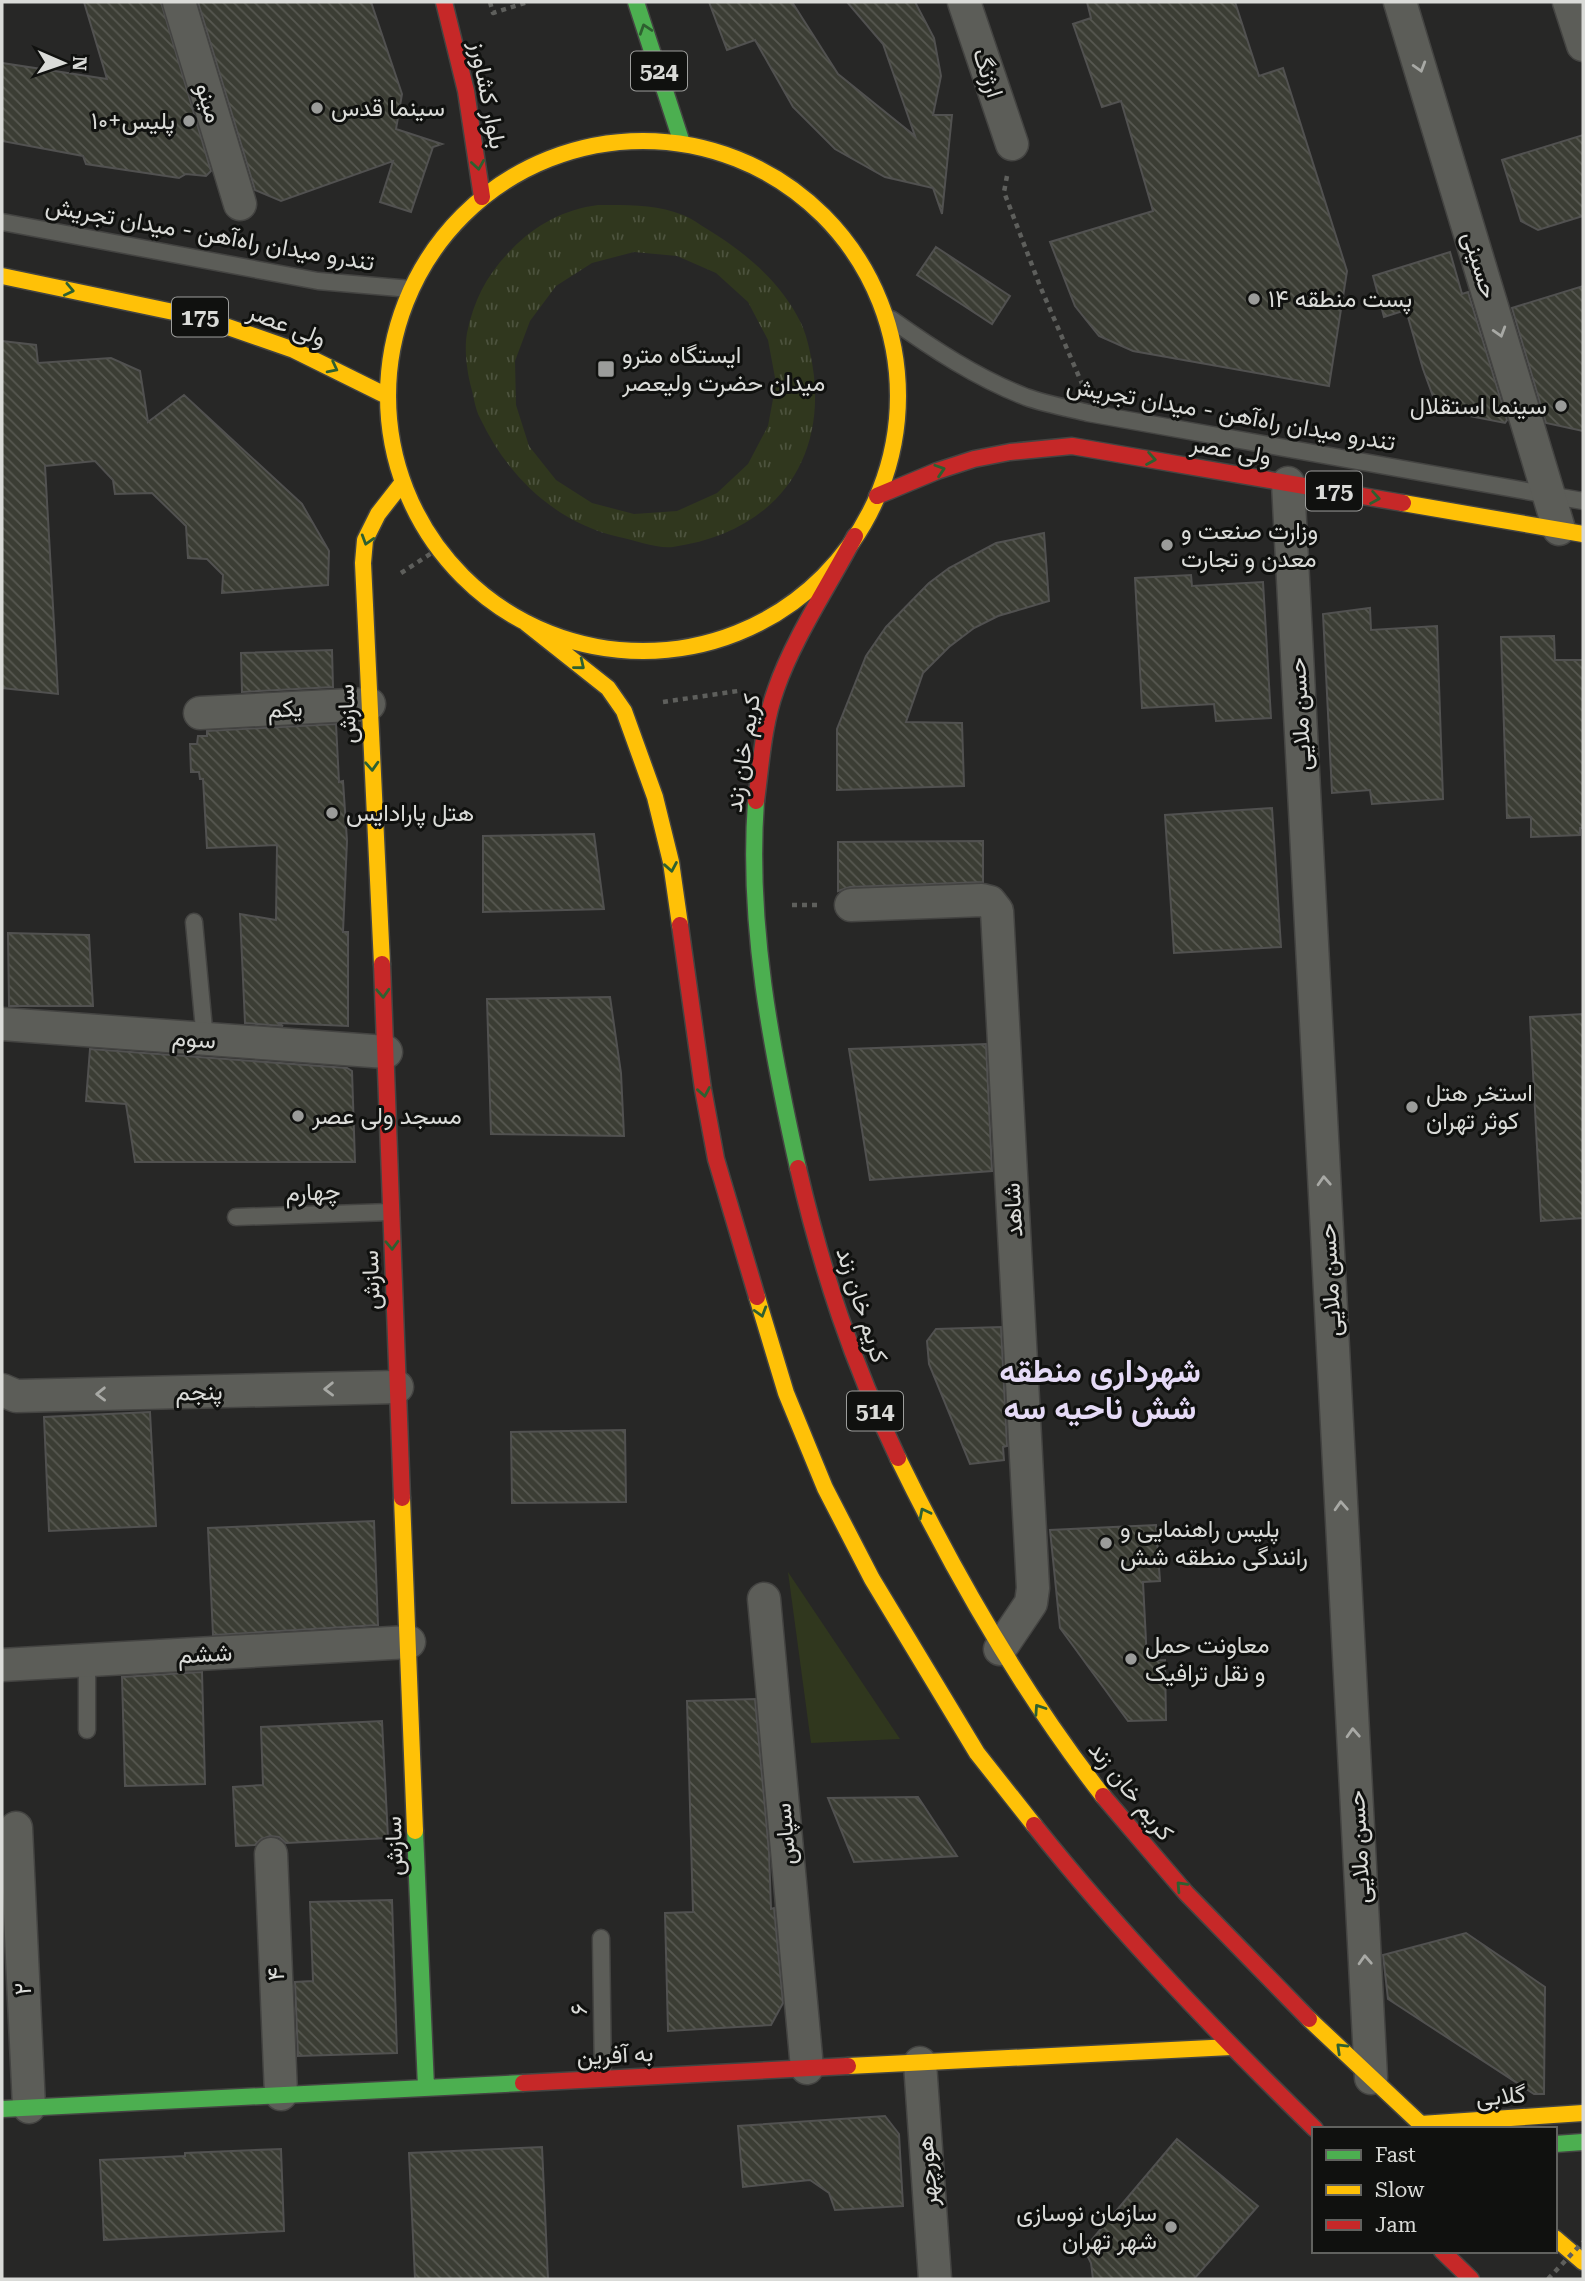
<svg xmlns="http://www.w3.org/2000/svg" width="1585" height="2281" font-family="'Roboto Serif',Vazirmatn,serif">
<defs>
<pattern id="grass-tufts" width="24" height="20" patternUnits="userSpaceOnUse" patternTransform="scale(1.75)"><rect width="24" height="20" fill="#30371e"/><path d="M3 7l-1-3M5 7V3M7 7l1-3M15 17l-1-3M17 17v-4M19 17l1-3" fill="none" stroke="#4d533e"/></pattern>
<pattern id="building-back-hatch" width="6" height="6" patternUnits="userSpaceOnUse" patternTransform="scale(1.75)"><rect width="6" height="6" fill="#3b3d34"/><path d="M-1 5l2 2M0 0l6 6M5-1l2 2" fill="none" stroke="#575851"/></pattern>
</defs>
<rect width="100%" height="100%" fill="#272726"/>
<path fill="url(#grass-tufts)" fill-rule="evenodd" d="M598 205C626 205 656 204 683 215 691 218 699 224 707 229 745 252 781 282 801 323 808 338 812 360 814 376 824 472 765 534 673 547 657 549 635 540 619 537 556 523 507 476 480 418 475 409 474 397 471 387 467 371 464 350 467 333 474 299 488 273 512 249 535 225 565 209 598 205ZM634 252 677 256 716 273 748 302 768 340 776 383 768 426 748 464 717 493 677 511 634 514 592 503 556 480 529 446 516 405 515 361 530 321 556 286 592 263Z"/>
<path fill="#30371e" d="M788 1572 900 1739 811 1743Z"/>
<path fill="url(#building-back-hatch)" stroke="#515150" stroke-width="2" d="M84 2H161L211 171 206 176 186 174 179 178 86 164 83 156 2 141V63L107 79Z
M198 2H371L402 94 396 129 442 144 433 147 411 212 380 202 393 161 281 201 255 190Z
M709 2H792L838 74 915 136 883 44 847 2H915L934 38 941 76 933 115H952L942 214 933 188 885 177 835 149 793 107 755 40 727 50Z
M1087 2H1235L1259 76 1283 68 1347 271 1329 386 1133 351 1099 336 1075 306 1050 242 1153 211 1121 101 1102 107 1073 24 1091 18Z
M1583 135V216L1538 230 1521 221 1502 160Z
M936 247 1010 296 992 324 917 275Z
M1450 252 1462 294 1468 292 1507 420 1505 423 1438 410 1423 369 1406 310 1384 317 1373 276Z
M1583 286V431L1546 423 1512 308Z
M2 341 36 345 38 363 111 358 140 371 148 422 184 395 302 504 329 551 328 585 222 593 223 575 207 559 188 558 186 526 152 493 115 494 113 480 95 461 45 466 58 694 2 688Z
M1044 533 1049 601 998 616 974 628 949 647 923 673 906 722 962 723 964 786 837 790V729L866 656 886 627 929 583 949 568 996 543Z
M1191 575 1192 586 1263 582 1271 718 1216 721 1214 704 1142 708 1135 578Z
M1370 608 1371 630 1437 626 1443 799 1372 804 1370 790 1332 793 1323 614Z
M1554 636 1555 660H1583V828H1580V835L1531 837V817L1507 818 1501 637Z
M332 650 333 687 242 692 241 653Z
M336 724 339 782 343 781 347 841 343 932H348V1026L278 1023 283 1026 245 1023 240 914 276 920 277 845 207 848 203 779H200L199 772H191L190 744H197L198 736H207V731Z
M1272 808 1281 947 1174 953 1165 815Z
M594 834 604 909 483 912V836Z
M983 841V882L850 887 838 891V842Z
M8 933 89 935 93 1006H9Z
M610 997 621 1073 624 1136 491 1134 487 999Z
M1583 1014V1218L1541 1221 1530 1017Z
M986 1044 992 1171 870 1180 849 1049Z
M90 1049 347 1068 352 1071 355 1162H135L126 1104 86 1101Z
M1001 1327 1007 1446 1003 1447 1004 1460 970 1464 929 1364 927 1341 936 1329Z
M150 1412 156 1526 49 1531 44 1417Z
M625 1430 626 1502 512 1503 511 1432Z
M374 1521 378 1625 213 1635 208 1528Z
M1156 1525 1160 1581 1143 1582 1147 1661 1165 1660 1166 1720 1128 1721 1060 1628 1050 1530Z
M202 1672 205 1784 125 1786 122 1677Z
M755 1699 769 1852 771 1909 774 1908 783 2003 771 2025 668 2031 665 1913 693 1912 687 1701Z
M382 1721 388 1838 286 1843 279 1837 270 1836 261 1839 255 1845 236 1846 233 1787 263 1785 261 1727Z
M918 1797 957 1856 854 1862 828 1798Z
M392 1900 397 2053 298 2056 295 1982 313 1981 310 1902Z
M1466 1933 1545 1987 1544 2094H1534L1388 1999 1383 1955Z
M885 2116 899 2134 903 2206 835 2210 829 2193 810 2180 743 2187 738 2126Z
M1177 2139 1258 2206 1194 2279H1093L1091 2263 1084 2249Z
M542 2147 548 2279H415L409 2153Z
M281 2149 284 2231 104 2240 100 2160 185 2156V2153Z"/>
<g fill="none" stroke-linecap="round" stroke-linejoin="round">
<defs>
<path id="lane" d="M2 222 318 281 411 289
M891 319C933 349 977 378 1026 397 1046 404 1067 408 1088 413L1583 501
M194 922 205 1040
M236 1217 391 1212
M87 1730V1660
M601 1938 603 2078"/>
<path id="street" d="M179 2 240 204
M964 2 1012 144
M1400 2 1559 529
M1569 2 1583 45
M1288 483 1371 2078
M200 713 369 704
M851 905 982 900 990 902 997 911 1033 1588 1031 1603 1000 1649
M2 1024 386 1052
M2 1390 16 1396 397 1387
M764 1599 807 2068
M2 1665 409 1642
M16 1828 29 2107
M271 1854 281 2094
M920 2063 935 2279"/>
<path id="fast" d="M636 2 681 140
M756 801C747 925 771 1047 798 1168
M415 1831 426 2087
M2 2109 523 2083
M1555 2144 1583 2142"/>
<path id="slow" d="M388 396a255 255 0 1 1 510 0a255 255 0 1 1-510 0Z
M2 276 202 318 294 350 387 396
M1403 503 1583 534
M526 623 608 688 624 711 655 797 671 862 680 925
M382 964 363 563 365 540 378 514 403 482
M757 1297 786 1393 825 1488 872 1579 977 1753 1034 1825
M898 1458C956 1577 1021 1691 1103 1796
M402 1498 415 1831
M1309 2019 1426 2129
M848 2066 1231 2047
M1421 2124 1583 2113
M1555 2238 1583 2262"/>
<path id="jam" d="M444 2 466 91 482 197
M877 496 937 471 974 459 1010 452 1072 446 1403 503
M756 801C761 764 763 725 776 689 793 639 830 584 855 536
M680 925 703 1089 716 1159 757 1297
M382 964 402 1498
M798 1168C822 1271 852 1362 898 1458
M1103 1796 1186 1893 1309 2019
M1034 1825C1120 1933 1216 2032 1315 2129
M523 2083 848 2066
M1442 2251 1471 2279"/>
</defs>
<use href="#lane" stroke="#444442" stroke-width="19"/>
<use href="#street" stroke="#444442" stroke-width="35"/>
<use href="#fast" stroke="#444442" stroke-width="19"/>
<use href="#slow" stroke="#444442" stroke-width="19"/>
<use href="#jam" stroke="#444442" stroke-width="19"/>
<path stroke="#5e5f5c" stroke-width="4.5" stroke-dasharray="5 5" stroke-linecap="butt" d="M490 2 493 13 528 2
M1007 176 1004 192 1040 286 1083 386
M401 573 438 549
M663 702 738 691
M792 905H818"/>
<use href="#lane" stroke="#5c5d58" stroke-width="16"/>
<use href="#street" stroke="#5c5d58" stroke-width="32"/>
<use href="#fast" stroke="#4caf50" stroke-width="16"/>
<use href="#slow" stroke="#ffc107" stroke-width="16"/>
<use href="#jam" stroke="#c62828" stroke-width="16"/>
<path stroke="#5e5f5c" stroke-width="4.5" stroke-dasharray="5 5" stroke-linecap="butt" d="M1548 2279 1583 2242"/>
</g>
<defs><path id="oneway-chevron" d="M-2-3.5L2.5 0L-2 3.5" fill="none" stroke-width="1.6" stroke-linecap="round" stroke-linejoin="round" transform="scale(1.75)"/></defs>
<g stroke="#2e6030">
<use href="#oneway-chevron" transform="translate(645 29) rotate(-108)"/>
<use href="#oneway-chevron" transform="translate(478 165) rotate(81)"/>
<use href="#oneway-chevron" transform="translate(69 290) rotate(12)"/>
<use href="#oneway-chevron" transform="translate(333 368) rotate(27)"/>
<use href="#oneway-chevron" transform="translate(1151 459) rotate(10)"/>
<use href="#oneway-chevron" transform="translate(940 470) rotate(-18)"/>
<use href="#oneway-chevron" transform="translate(1375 498) rotate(10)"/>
<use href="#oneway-chevron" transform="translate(367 540) rotate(107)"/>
<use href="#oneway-chevron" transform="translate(580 665) rotate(39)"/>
<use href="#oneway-chevron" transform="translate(372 766) rotate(87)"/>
<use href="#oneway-chevron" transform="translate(671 867) rotate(80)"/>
<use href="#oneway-chevron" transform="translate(383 993) rotate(87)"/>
<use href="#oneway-chevron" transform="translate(704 1092) rotate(80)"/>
<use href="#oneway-chevron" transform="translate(392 1245) rotate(88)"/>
<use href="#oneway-chevron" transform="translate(761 1312) rotate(73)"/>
<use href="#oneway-chevron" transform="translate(924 1513) rotate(-117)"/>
<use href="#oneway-chevron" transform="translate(1039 1709) rotate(-124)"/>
<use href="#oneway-chevron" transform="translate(1181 1886) rotate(-133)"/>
<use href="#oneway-chevron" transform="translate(1341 2048) rotate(-136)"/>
</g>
<g stroke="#a8a9a5">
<use href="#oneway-chevron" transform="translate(1420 67) rotate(73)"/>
<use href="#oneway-chevron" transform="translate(1500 332) rotate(73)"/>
<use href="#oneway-chevron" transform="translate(1324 1181) rotate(-93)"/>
<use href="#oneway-chevron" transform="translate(329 1389) rotate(179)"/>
<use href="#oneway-chevron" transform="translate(101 1394) rotate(179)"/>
<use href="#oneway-chevron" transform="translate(1341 1506) rotate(-93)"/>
<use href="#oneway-chevron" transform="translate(1353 1733) rotate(-93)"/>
<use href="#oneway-chevron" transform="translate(1365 1960) rotate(-93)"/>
</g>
<g fill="#9b9c9a" stroke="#10110f" stroke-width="2.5">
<circle cx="317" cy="108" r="7"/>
<circle cx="189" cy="121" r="7"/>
<circle cx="1254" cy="299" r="7"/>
<rect x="597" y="360" width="18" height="18" rx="3.5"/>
<circle cx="1561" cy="406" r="7"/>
<circle cx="1167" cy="545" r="7"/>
<circle cx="332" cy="813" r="7"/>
<circle cx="1412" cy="1107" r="7"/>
<circle cx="298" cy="1116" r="7"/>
<circle cx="1106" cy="1543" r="7"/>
<circle cx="1131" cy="1659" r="7"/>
<circle cx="1171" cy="2227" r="7"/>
</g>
<g text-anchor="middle" stroke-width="6" stroke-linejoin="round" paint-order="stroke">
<g fill="#10110f" stroke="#9d9e9c" stroke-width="2">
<rect x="631" y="51.5" width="56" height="39" rx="5"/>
<rect x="172" y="297.5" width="56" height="39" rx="5"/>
<rect x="1306" y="471.5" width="56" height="39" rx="5"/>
<rect x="847" y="1391.5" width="56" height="39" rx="5"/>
</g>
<g font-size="23" font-weight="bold" fill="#dadbd8">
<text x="659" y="79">524</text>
<text x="200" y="325">175</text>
<text x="1334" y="499">175</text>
<text x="875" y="1419">514</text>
</g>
<g font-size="24" fill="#dadbd8" stroke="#10110f">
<text transform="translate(988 73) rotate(72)" y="8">ارژنگ</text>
<text transform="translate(488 95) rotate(79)" y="8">بلوار کشاورز</text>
<text transform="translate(209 103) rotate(73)" y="8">مینو</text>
<text transform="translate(210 234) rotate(10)" y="8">تندرو میدان راه‌آهن - میدان تجریش</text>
<text transform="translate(1480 265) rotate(73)" y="8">حسینی</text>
<text transform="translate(287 325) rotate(21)" y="8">ولی عصر</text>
<text transform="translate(1231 414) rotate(10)" y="8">تندرو میدان راه‌آهن - میدان تجریش</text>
<text transform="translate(1231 450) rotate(10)" y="8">ولی عصر</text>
<text transform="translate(285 709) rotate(-3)" y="8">یکم</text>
<text transform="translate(347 714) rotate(-93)" y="8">سازش</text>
<text transform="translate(1300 714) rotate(-93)" y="8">حسن ملایی</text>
<text transform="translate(743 753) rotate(-81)" y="8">کریم خان زند</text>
<text transform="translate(194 1039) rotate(4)" y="8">سوم</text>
<text transform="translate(313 1192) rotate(-2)" y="8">چهارم</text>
<text transform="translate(1013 1210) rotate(-93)" y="8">شاهد</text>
<text transform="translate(371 1280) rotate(-92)" y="8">سازش</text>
<text transform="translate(1330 1280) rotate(-93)" y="8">حسن ملایی</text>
<text transform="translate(862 1305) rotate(72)" y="8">کریم خان زند</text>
<text transform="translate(199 1392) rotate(-1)" y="8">پنجم</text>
<text transform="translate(205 1654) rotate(-3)" y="8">ششم</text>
<text transform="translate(1131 1791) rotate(51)" y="8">کریم خان زند</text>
<text transform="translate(785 1834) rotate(-95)" y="8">سپاس</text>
<text transform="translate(394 1846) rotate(-92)" y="8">سازش</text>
<text transform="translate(1359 1847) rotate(-93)" y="8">حسن ملایی</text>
<text transform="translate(276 1974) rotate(-92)" y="8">۴</text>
<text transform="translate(23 1989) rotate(-93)" y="8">۲</text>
<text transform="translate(579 2009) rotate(-91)" y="8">۶</text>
<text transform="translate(615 2055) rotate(-3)" y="8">به آفرین</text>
<text transform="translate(1501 2096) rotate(-4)" y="8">گلابی</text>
<text transform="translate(927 2171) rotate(-94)" y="8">هورچهر</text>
</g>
<g font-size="24" fill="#dadbd8" stroke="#10110f" text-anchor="start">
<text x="331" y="116">سینما قدس</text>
<text x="175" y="129" text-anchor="end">پلیس+۱۰</text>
<text x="1268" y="307">پست منطقه ۱۴</text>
<text x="622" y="363">ایستگاه مترو<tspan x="622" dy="28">میدان حضرت ولیعصر</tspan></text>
<text x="1547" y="414" text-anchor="end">سینما استقلال</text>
<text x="1181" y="539">وزارت صنعت و<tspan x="1181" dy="28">معدن و تجارت</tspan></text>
<text x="346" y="821">هتل پارادایس</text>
<text x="1426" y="1101">استخر هتل<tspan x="1426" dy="28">کوثر تهران</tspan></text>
<text x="312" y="1124">مسجد ولی عصر</text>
<text x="1120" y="1537">پلیس راهنمایی و<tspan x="1120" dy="28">رانندگی منطقه شش</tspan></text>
<text x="1145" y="1653">معاونت حمل<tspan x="1145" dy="28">و نقل ترافیک</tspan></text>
<text x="1157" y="2221" text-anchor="end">سازمان نوسازی<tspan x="1157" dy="28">شهر تهران</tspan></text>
</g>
<g font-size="32" font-weight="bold" fill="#e5daf6" stroke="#10110f">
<text x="1100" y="1382">شهرداری منطقه<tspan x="1100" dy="37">شش ناحیه سه</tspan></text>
</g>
</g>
<rect width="1585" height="2281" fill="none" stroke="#dadbd8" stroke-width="7"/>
<rect x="1312" y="2127" width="245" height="126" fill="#10110f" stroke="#61625f" stroke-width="2"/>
<rect x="1326" y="2150" width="35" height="10" fill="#4caf50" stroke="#61625f" stroke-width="2"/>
<text x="1375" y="2162" font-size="21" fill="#dadbd8">Fast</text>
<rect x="1326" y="2185" width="35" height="10" fill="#ffc107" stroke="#61625f" stroke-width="2"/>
<text x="1375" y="2197" font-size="21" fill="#dadbd8">Slow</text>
<rect x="1326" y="2220" width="35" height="10" fill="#c62828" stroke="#61625f" stroke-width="2"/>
<text x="1375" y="2232" font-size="21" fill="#dadbd8">Jam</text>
<g transform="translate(63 63) rotate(92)" stroke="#10110f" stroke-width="5" paint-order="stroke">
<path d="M0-5L12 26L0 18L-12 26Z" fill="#dadbd8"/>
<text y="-10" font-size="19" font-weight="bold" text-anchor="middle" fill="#dadbd8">N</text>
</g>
</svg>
